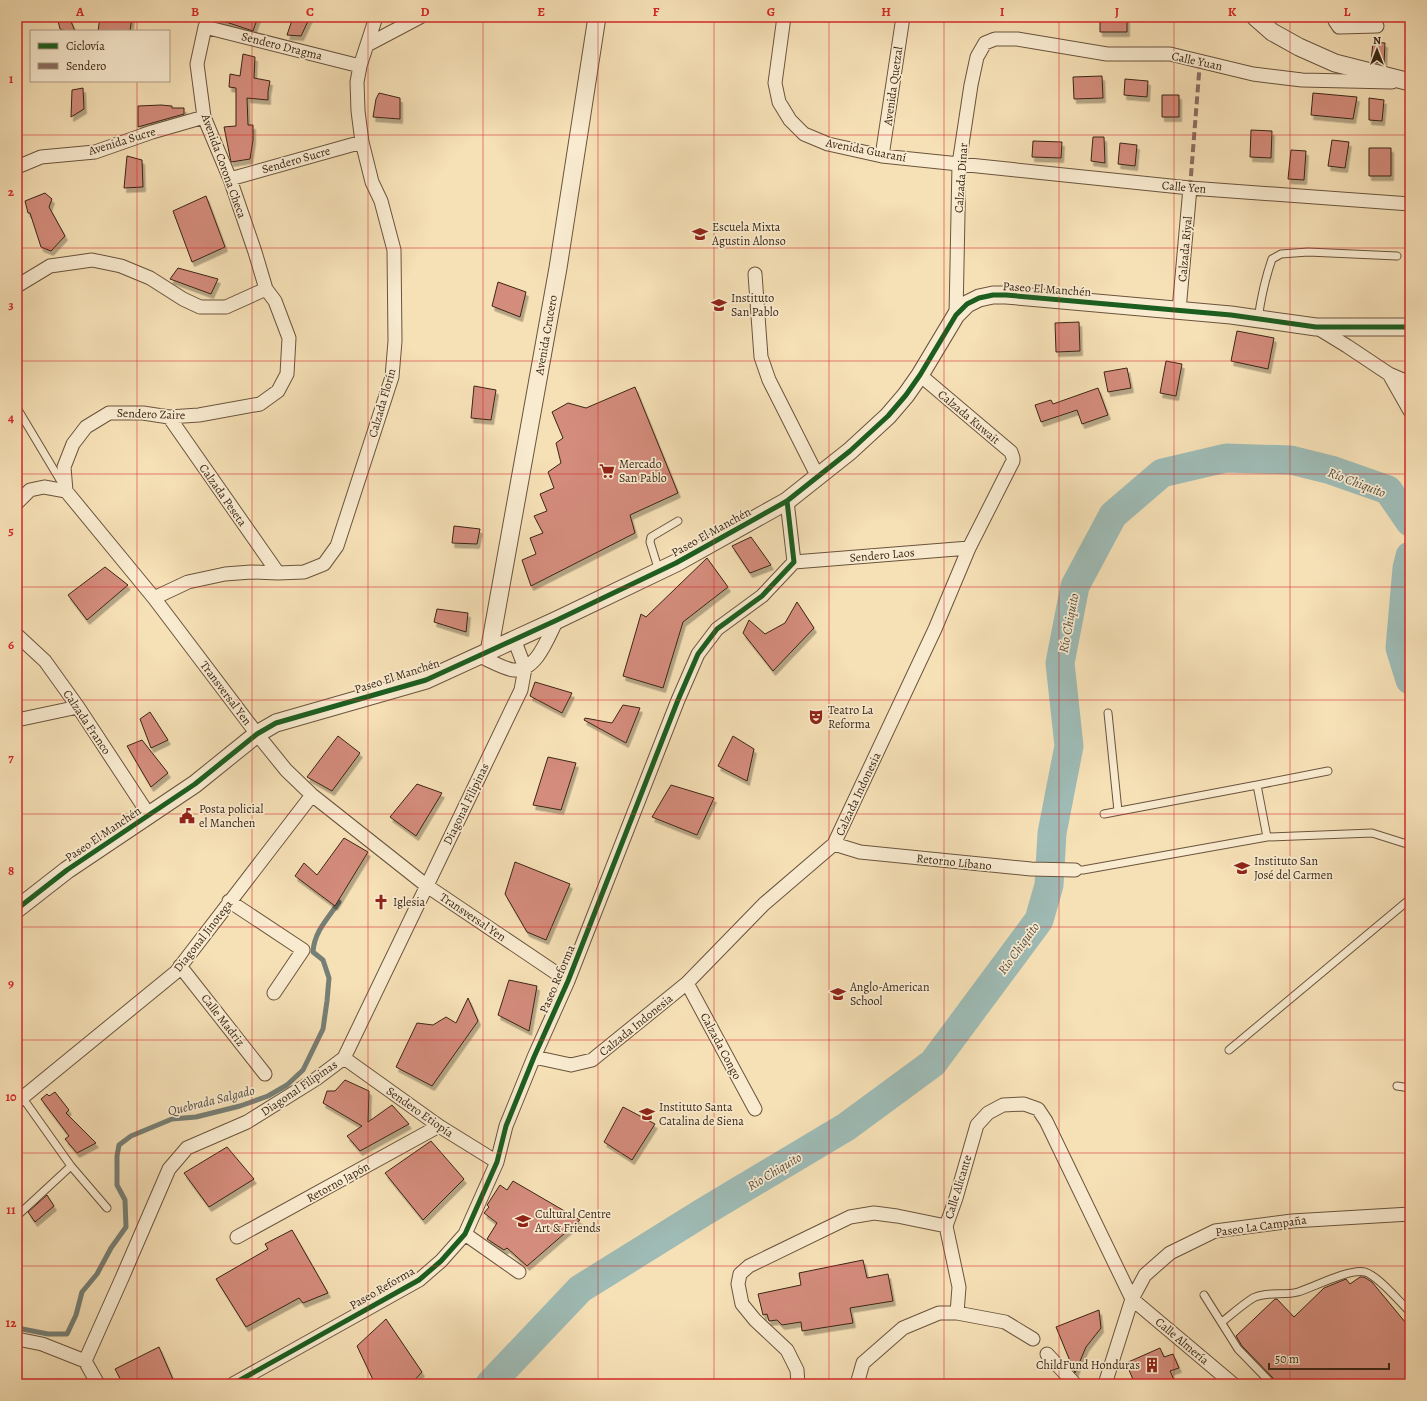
<svg xmlns="http://www.w3.org/2000/svg" width="1427" height="1401" font-family="Alegreya,serif">
<defs>
<filter id="shadow"><feDropShadow dx="2.5" dy="4.5" stdDeviation="0" flood-color="#0004"/></filter>
</defs>
<rect width="100%" height="100%" fill="#f6e0b6"/>
<filter id="stains"><feTurbulence type="fractalNoise" baseFrequency=".005" numOctaves="4"/><feColorMatrix values="0 0 0 0 .2 0 0 0 0 .09 0 0 0 0 .02 0 0 0 .5 -.17"/></filter>
<radialGradient id="worn" r=".72"><stop offset=".6" stop-color="#630" stop-opacity="0"/><stop offset="1" stop-color="#630" stop-opacity=".3"/></radialGradient>
<g fill="none" stroke-linecap="round" stroke-linejoin="round">
<path stroke="#767f75" stroke-width="5" d="M17 1328 48 1334H67L76 1315 82 1292 97 1274 111 1248 126 1227 125 1200 117 1185V1156L119 1145 131 1136 172 1119 196 1117 240 1106 268 1096 287 1085 303 1070 323 1029 327 1001 329 978 323 960 313 952C314 932 328 918 339 902"/>
<path stroke="#9ebbb5" stroke-width="29" d="M1410 556 1407 568 1400 648 1410 680
M490 1384 580 1289 702 1213 846 1127 933 1063 1039 920 1049 885 1052 833 1069 746 1060 663 1075 586 1113 515 1162 473 1226 458 1291 460 1331 470 1388 490 1410 522"/>
</g>
<path fill="#d48c7b" stroke="#3b2615" filter="url(#shadow)" d="M57 17H69L75 31H65L60 29Z
M100 17H132L130 31H98Z
M217 17H258L253 31 217 19Z
M293 17H310L301 36 287 35Z
M1100 17H1127V32H1100Z
M1373 42 1385 43 1384 63 1371 62Z
M243 54 255 57 254 78 270 81 268 92V100L247 98 248 125H253V140L250 159 231 162 224 127 236 126V88L229 87 230 74 240 76Z
M1102 76 1103 98 1074 99 1073 77Z
M1125 79 1148 81 1147 97 1124 95Z
M83 88 84 109 71 117 72 90Z
M379 93 400 98V119L373 117 376 99Z
M1313 93 1357 97 1353 119 1311 115Z
M1162 95H1179V117H1162Z
M1369 98 1384 100 1382 121 1369 120Z
M161 105 172 106V108H184V114L138 127V106Z
M1251 130 1272 131 1271 158 1250 157Z
M1093 137H1104L1105 163 1091 161Z
M1332 140 1349 142 1345 168 1328 166Z
M1033 141 1062 142 1061 158 1032 157Z
M1120 143 1137 145 1135 166 1118 164Z
M1369 148H1391V176H1369Z
M1291 150 1306 151 1304 180 1288 179Z
M127 156 142 160 143 187 124 188Z
M45 193 52 199 49 207 65 236 51 251 41 247 30 213H28L25 201Z
M206 196 225 247 192 262 173 211Z
M178 268 218 279 211 294 170 279Z
M498 282 526 292 520 317 492 306Z
M1079 322 1080 351 1056 352 1055 323Z
M1237 331 1274 338 1268 369 1231 361Z
M1166 361 1182 364 1176 396 1160 393Z
M1127 368 1131 388 1108 392 1104 372Z
M474 386 496 390 491 420 471 418Z
M635 387 678 493 630 515 635 533 531 586 522 560 536 554 530 538 543 533 534 516 547 511 540 494 554 488 548 472 561 463 556 443 563 438 552 412 568 403 586 408Z
M1098 388 1108 415 1082 424 1077 410 1041 422 1035 405 1051 400 1053 404Z
M454 526 480 529 477 544 452 543Z
M751 537 771 565 750 573 732 546Z
M707 558 728 587 683 622 663 688 623 676 641 614 646 617Z
M105 567 128 585 87 620 68 595Z
M797 602 814 628 773 671 743 633 749 620 765 634 785 623Z
M437 609 468 613 466 632 434 622Z
M535 682 572 693 562 713 530 696Z
M623 705 640 708 626 743 584 720 585 718 612 723Z
M150 712 168 740 151 748 140 719Z
M338 736 360 753 332 791 307 777Z
M733 736 754 749 747 781 718 766Z
M142 740 168 773 151 787 127 746Z
M548 757 576 763 561 810 533 805Z
M417 784 442 793 416 836 390 817Z
M671 785 714 798 697 835 652 817Z
M344 838 368 852 335 906 295 876 304 863 317 875Z
M515 862 570 884 546 940 527 932 505 894Z
M509 980 537 986 529 1031 498 1015Z
M468 998 478 1021 432 1086 396 1067 417 1023 433 1025 446 1017 456 1023Z
M345 1080 369 1091 368 1122 392 1105 409 1124 360 1151 347 1136 362 1126 323 1103 327 1091H335Z
M55 1092 69 1110 66 1113 96 1143 77 1153 65 1139 69 1136 41 1099 47 1094 49 1096Z
M623 1107 655 1124 632 1160 604 1142Z
M431 1141 464 1179 423 1220 385 1173Z
M227 1147 254 1179 209 1207 184 1173Z
M513 1181 580 1220 527 1266 507 1248 504 1250 487 1239 497 1223 484 1213 489 1207 487 1205 500 1185 507 1190Z
M47 1195 54 1206 35 1222 28 1212Z
M292 1230 328 1293 303 1303 299 1298 246 1327 216 1279 268 1249 265 1244Z
M863 1260 867 1278 888 1274 893 1301 850 1308 853 1323 802 1331 801 1322 782 1325 777 1320 769 1321 767 1314 763 1315 758 1294 801 1285 799 1273Z
M1360 1277H1364L1372 1282 1410 1328V1384H1277L1276 1381 1242 1346 1236 1336 1275 1299H1277L1294 1317 1324 1288 1346 1279 1350 1284Z
M1099 1310 1101 1328 1086 1347 1075 1373 1056 1327Z
M386 1319 422 1372 411 1384H375L357 1346Z
M159 1347 175 1384H123L115 1369Z
M1160 1348 1164 1357 1173 1354 1179 1368 1170 1371 1176 1384H1135L1126 1363Z"/>
<g fill="none" stroke-linecap="round" stroke-linejoin="round">
<defs>
<path id="service" d="M1258 319C1261 298 1265 279 1272 259L1281 254 1308 252 1397 256
M17 408 63 485
M659 571 650 542 651 537 678 521
M1108 713 1118 811
M1257 785 1328 771
M1104 814 1257 785 1267 837
M1075 870H1083L1267 837 1372 833 1410 845
M1229 1050 1410 899
M1397 1086 1410 1088
M22 1097 71 1166 107 1208
M17 1216 71 1166
M1204 1295 1238 1349 1272 1384
M1222 1322C1232 1314 1242 1305 1253 1298 1267 1291 1284 1296 1298 1292 1314 1287 1350 1268 1365 1272 1378 1276 1399 1301 1410 1312"/>
<path id="minor" d="M784 17 775 83 779 102 790 120 804 134 828 144 882 156 1190 188 1410 204
M1335 17V21L1339 27 1377 26
M205 27 360 66
M367 45 420 17
M882 156 903 17
M17 167 41 157 95 152 152 132 204 117
M230 179 362 142
M755 274 761 357 769 380 818 477
M17 286 50 266 92 260 121 266 150 278 183 299 200 307H226L266 289
M1179 310 1190 188
M956 315 959 164 971 85 977 57 985 43 995 39H1017L1107 54H1170L1253 74 1302 80 1392 82
M1316 327 1347 346 1389 374 1410 411
M1389 374 1410 383
M169 417 278 573
M66 491 154 598 257 734 286 770 312 795 427 886 568 981
M66 491 64 467 73 444 86 427 109 413H143L169 417 199 415 260 404 278 391 287 374 289 338 275 301 266 289 255 252 230 179 204 117 197 64 205 27 209 17
M17 503 30 490 44 487 66 491
M794 562 969 548
M154 598 188 582 225 574 251 572 278 573 304 572 324 564 337 546 392 377 395 341 394 250 381 201 372 182 362 142 358 111 357 82 360 66 376 17
M17 635 45 661 78 707 149 815
M479 656C487 659 506 670 514 670 537 671 548 637 557 620
M17 720 78 707
M834 844 860 852 1031 869 1075 870
M229 901 303 950 274 993
M180 966 265 1074
M687 983 755 1109
M534 1057 571 1065 592 1060 687 983 764 904 834 844 935 629 969 548 1013 461V458L1011 452 920 375
M344 1058 439 1126 497 1162
M17 1102 176 972 312 795
M946 1226 959 1287 957 1313
M465 1234 519 1272
M237 1237 439 1126
M17 1339 42 1344 85 1361
M1047 1354 1075 1384
M85 1361 122 1278 169 1169 187 1148 247 1122 316 1079 344 1058 521 690 525 668 514 639
M85 1361 98 1384
M233 1384 419 1280 441 1261 465 1234 497 1162 506 1126 534 1057 568 981 678 700 698 654 717 629 762 596 794 562 787 501
M798 1384 797 1370 787 1350 755 1320 742 1304 738 1284 740 1274 749 1266 850 1217 874 1213 897 1216 946 1226 956 1198 977 1125 988 1113 1003 1105 1024 1104 1038 1109 1046 1121 1132 1299 1233 1384
M857 1384 863 1363 903 1328 939 1313H957L1005 1322 1033 1339
M1105 1384 1132 1299 1145 1275 1170 1253 1215 1231 1292 1221 1410 1214"/>
<path id="tertiary" d="M1255 17 1272 32 1299 47 1335 63 1410 82
M489 652 558 268 597 17
M17 909 67 870 195 784 257 734 276 723 426 680 557 620 676 563 787 501 850 451 888 416 906 395 920 375 956 315 967 304 979 298 993 295H1006L1231 315 1316 327H1410"/>
</defs>
<use href="#service" stroke="#6a543d" stroke-width="9"/>
<use href="#minor" stroke="#6a543d" stroke-width="15"/>
<use href="#tertiary" stroke="#6a543d" stroke-width="19"/>
<use href="#service" stroke="#f9ebd0" stroke-width="7"/>
<use href="#minor" stroke="#f9ebd0" stroke-width="13"/>
<use href="#tertiary" stroke="#f9ebd0" stroke-width="17"/>
<path stroke="#8d6e63" stroke-width="4" stroke-dasharray="8 4" stroke-linecap="butt" d="M1190 188 1200 61"/>
<defs>
<path id="cycleway" d="M17 909 67 870 195 784 257 734 276 723 426 680 557 620 676 563 787 501 850 451 888 416 906 395 920 375 956 315 967 304 979 298 993 295H1006L1231 315 1316 327H1410
M233 1384 419 1280 441 1261 465 1234 497 1162 506 1126 534 1057 568 981 678 700 698 654 717 629 762 596 794 562 787 501"/>
</defs>
<use href="#cycleway" stroke="#f9ebd0" stroke-width="8"/>
<use href="#cycleway" stroke="#1b5e20" stroke-width="5"/>
</g>
<path fill="none" stroke="#d62828" stroke-width="1" stroke-opacity="0.55" d="M137 17V31M252 17V1384M368 17V1384M483 17V1384M598 17V1384M714 17V1384M829 17V1384M944 17V1384M1059 17V1384M1174 17V1384M1290 17V1384M137 81V1384M17 135H1410M17 248H1410M17 361H1410M17 474H1410M17 587H1410M17 700H1410M17 814H1410M17 927H1410M17 1040H1410M17 1153H1410M17 1266H1410"/>
<defs>
<symbol id="university-bare" viewBox="-9 -9 18 18"><path d="M0-5L7-2L0 1L-7-2ZM-4 1L0 2.5L4 1V4Q0 6-4 4Z" fill="#8f2418" stroke="#f9ebd0" stroke-width="2.5" paint-order="stroke"/></symbol>
<symbol id="school-bare" viewBox="-9 -9 18 18"><path d="M0-5L7-2L0 1L-7-2ZM-4 1L0 2.5L4 1V4Q0 6-4 4Z" fill="#8f2418" stroke="#f9ebd0" stroke-width="2.5" paint-order="stroke"/></symbol>
<symbol id="supermarket-bare" viewBox="-9 -9 18 18"><path d="M-6-5.5h2.5l.6 2H6L4.5 2H-2.5L-4.4-4H-6ZM-1.5 3.2a1.3 1.3 0 1 0 .1 0ZM3 3.2a1.3 1.3 0 1 0 .1 0Z" fill="#8f2418" stroke="#f9ebd0" stroke-width="2.5" paint-order="stroke"/></symbol>
<symbol id="theatre-bare" viewBox="-9 -9 18 18"><path d="M-5-5.5Q0-4 5-5.5V0Q5 5 0 6Q-5 5-5 0ZM-3.3-2.5H-1v1.5H-3.3ZM1-2.5H3.3v1.5H1ZM-2.8 1Q0 5.5 2.8 1Z" fill="#8f2418" stroke="#f9ebd0" stroke-width="2.5" paint-order="stroke"/></symbol>
<symbol id="civic-bare" viewBox="-9 -9 18 18"><path d="M-.6-6.5H3V-4.5H.6V-3L4-1V1h2V6H-6V1h2V-1L-.6-3ZM-1.2 2.5V6h2.4V2.5Z" fill="#8f2418" stroke="#f9ebd0" stroke-width="2.5" paint-order="stroke"/></symbol>
<symbol id="church-bare" viewBox="-9 -9 18 18"><path d="M-1.2-6h2.4v3.5h3.3v2.4h-3.3V6h-2.4V-.1h-3.3v-2.4h3.3Z" fill="#8f2418" stroke="#f9ebd0" stroke-width="2.5" paint-order="stroke"/></symbol>
<symbol id="building-bare" viewBox="-9 -9 18 18"><path d="M-4-6H4V6H1V3H-1V6H-4ZM-2.5-4.3h1.7v1.8h-1.7ZM.8-4.3h1.7v1.8H.8ZM-2.5-1h1.7V.8h-1.7ZM.8-1h1.7V.8H.8Z" fill="#8f2418" stroke="#f9ebd0" stroke-width="2.5" paint-order="stroke"/></symbol>
</defs>
<g fill-rule="evenodd">
<use href="#university-bare" x="689" y="223" width="22" height="22"/>
<use href="#school-bare" x="708" y="294" width="22" height="22"/>
<use href="#supermarket-bare" x="596" y="460" width="22" height="22"/>
<use href="#theatre-bare" x="805" y="706" width="22" height="22"/>
<use href="#civic-bare" x="176" y="805" width="22" height="22"/>
<use href="#school-bare" x="1231" y="857" width="22" height="22"/>
<use href="#church-bare" x="370" y="891" width="22" height="22"/>
<use href="#school-bare" x="827" y="983" width="22" height="22"/>
<use href="#school-bare" x="636" y="1103" width="22" height="22"/>
<use href="#school-bare" x="512" y="1210" width="22" height="22"/>
<use href="#building-bare" x="1141" y="1354" width="22" height="22"/>
</g>
<g text-anchor="middle" stroke-width="3.5" stroke-linejoin="round" paint-order="stroke">
<g font-size="12" fill="#3b2615" stroke="#f9ebd0">
<text transform="translate(282 46) rotate(14)" y="4">Sendero Dragma</text>
<text transform="translate(1197 61) rotate(12)" y="4">Calle Yuan</text>
<text transform="translate(893 86) rotate(-82)" y="4">Avenida Quetzal</text>
<text transform="translate(122 141) rotate(-17)" y="4">Avenida Sucre</text>
<text transform="translate(866 150) rotate(11)" y="4">Avenida Guaraní</text>
<text transform="translate(296 160) rotate(-16)" y="4">Sendero Sucre</text>
<text transform="translate(224 166) rotate(70)" y="4">Avenida Corona Checa</text>
<text transform="translate(961 178) rotate(-86)" y="4">Calzada Dinar</text>
<text transform="translate(1184 187) rotate(5)" y="4">Calle Yen</text>
<text transform="translate(1185 249) rotate(-85)" y="4">Calzada Riyal</text>
<text transform="translate(1047 289) rotate(4)" y="4">Paseo El Manchén</text>
<text transform="translate(546 335) rotate(-80)" y="4">Avenida Crucero</text>
<text transform="translate(382 403) rotate(-74)" y="4">Calzada Florín</text>
<text transform="translate(151 414) rotate(2)" y="4">Sendero Zaire</text>
<text transform="translate(969 417) rotate(40)" y="4">Calzada Kuwait</text>
<text transform="translate(223 495) rotate(55)" y="4">Calzada Peseta</text>
<text transform="translate(711 532) rotate(-29)" y="4">Paseo El Manchén</text>
<text transform="translate(882 555) rotate(-5)" y="4">Sendero Laos</text>
<text transform="translate(397 676) rotate(-18)" y="4">Paseo El Manchén</text>
<text transform="translate(226 693) rotate(53)" y="4">Transversal Yen</text>
<text transform="translate(87 722) rotate(56)" y="4">Calzada Franco</text>
<text transform="translate(858 794) rotate(-65)" y="4">Calzada Indonesia</text>
<text transform="translate(466 804) rotate(-64)" y="4">Diagonal Filipinas</text>
<text transform="translate(103 834) rotate(-34)" y="4">Paseo El Manchén</text>
<text transform="translate(954 862) rotate(6)" y="4">Retorno Líbano</text>
<text transform="translate(473 917) rotate(34)" y="4">Transversal Yen</text>
<text transform="translate(203 936) rotate(-52)" y="4">Diagonal Jinotega</text>
<text transform="translate(557 979) rotate(-67)" y="4">Paseo Reforma</text>
<text transform="translate(223 1020) rotate(52)" y="4">Calle Madriz</text>
<text transform="translate(636 1025) rotate(-39)" y="4">Calzada Indonesia</text>
<text transform="translate(721 1046) rotate(62)" y="4">Calzada Congo</text>
<text transform="translate(299 1088) rotate(-34)" y="4">Diagonal Filipinas</text>
<text transform="translate(420 1112) rotate(35)" y="4">Sendero Etiopía</text>
<text transform="translate(338 1182) rotate(-29)" y="4">Retorno Japón</text>
<text transform="translate(958 1187) rotate(-73)" y="4">Calle Alicante</text>
<text transform="translate(1261 1226) rotate(-8)" y="4">Paseo La Campaña</text>
<text transform="translate(382 1288) rotate(-30)" y="4">Paseo Reforma</text>
<text transform="translate(1182 1341) rotate(40)" y="4">Calle Almería</text>
</g>
<g font-size="12" fill="#3b2615" stroke="#f9ebd0" text-anchor="start">
<text x="712" y="231">Escuela Mixta<tspan x="712" dy="14">Agustin Alonso</tspan></text>
<text x="731" y="302">Instituto<tspan x="731" dy="14">San Pablo</tspan></text>
<text x="619" y="468">Mercado<tspan x="619" dy="14">San Pablo</tspan></text>
<text x="828" y="714">Teatro La<tspan x="828" dy="14">Reforma</tspan></text>
<text x="199" y="813">Posta policial<tspan x="199" dy="14">el Manchen</tspan></text>
<text x="1254" y="865">Instituto San<tspan x="1254" dy="14">José del Carmen</tspan></text>
<text x="393" y="906">Iglesia</text>
<text x="850" y="991">Anglo-American<tspan x="850" dy="14">School</tspan></text>
<text x="659" y="1111">Instituto Santa<tspan x="659" dy="14">Catalina de Siena</tspan></text>
<text x="535" y="1218">Cultural Centre<tspan x="535" dy="14">Art &amp; Friends</tspan></text>
<text x="1140" y="1369" text-anchor="end">ChildFund Honduras</text>
</g>
<g font-size="13" font-style="italic" fill="#544b3d" stroke="#f9ebd0">
<text transform="translate(1357 482) rotate(21)" y="5">Río Chiquito</text>
<text transform="translate(1068 623) rotate(-79)" y="5">Río Chiquito</text>
<text transform="translate(1018 948) rotate(-54)" y="5">Río Chiquito</text>
<text transform="translate(211 1100) rotate(-14)" y="5">Quebrada Salgado</text>
<text transform="translate(774 1171) rotate(-31)" y="5">Río Chiquito</text>
</g>
</g>
<rect width="1427" height="1401" fill="none" stroke="#f6e0b6" stroke-width="44"/>
<rect x="30" y="30" width="140" height="52" fill="#f9ebd0" stroke="#ad9c85"/>
<rect x="38" y="43" width="20" height="6" fill="#1b5e20" stroke="#ad9c85"/>
<text x="66" y="50" font-size="12" fill="#3b2615">Ciclovía</text>
<rect x="38" y="63" width="20" height="6" fill="#8d6e63" stroke="#ad9c85"/>
<text x="66" y="70" font-size="12" fill="#3b2615">Sendero</text>
<g transform="translate(1377 50)" stroke="#f9ebd0" stroke-width="3" paint-order="stroke">
<path d="M0-3L7 15L0 10L-7 15Z" fill="#3b2615"/>
<text y="-6" font-size="11" font-weight="bold" text-anchor="middle" fill="#3b2615">N</text>
</g>
<path d="M1269 1363v6h120v-6" fill="none" stroke="#3b2615" stroke-width="2"/>
<text x="1275" y="1363" font-size="12" fill="#3b2615" stroke="#f9ebd0" stroke-width="3" paint-order="stroke">50 m</text>
<rect x="22" y="22" width="1383" height="1357" fill="none" stroke="#d62828" stroke-width="1.5"/>
<g font-size="13" text-anchor="middle" font-weight="bold" fill="#d62828">
<text x="80" y="16">A</text>
<text x="195" y="16">B</text>
<text x="310" y="16">C</text>
<text x="425" y="16">D</text>
<text x="541" y="16">E</text>
<text x="656" y="16">F</text>
<text x="771" y="16">G</text>
<text x="886" y="16">H</text>
<text x="1002" y="16">I</text>
<text x="1117" y="16">J</text>
<text x="1232" y="16">K</text>
<text x="1347" y="16">L</text>
<text x="11" y="83">1</text>
<text x="11" y="196">2</text>
<text x="11" y="309">3</text>
<text x="11" y="422">4</text>
<text x="11" y="535">5</text>
<text x="11" y="649">6</text>
<text x="11" y="762">7</text>
<text x="11" y="875">8</text>
<text x="11" y="988">9</text>
<text x="11" y="1101">10</text>
<text x="11" y="1214">11</text>
<text x="11" y="1327">12</text>
</g>
<rect width="100%" height="100%" filter="url(#stains)"/>
<rect width="100%" height="100%" fill="url(#worn)"/>
</svg>
